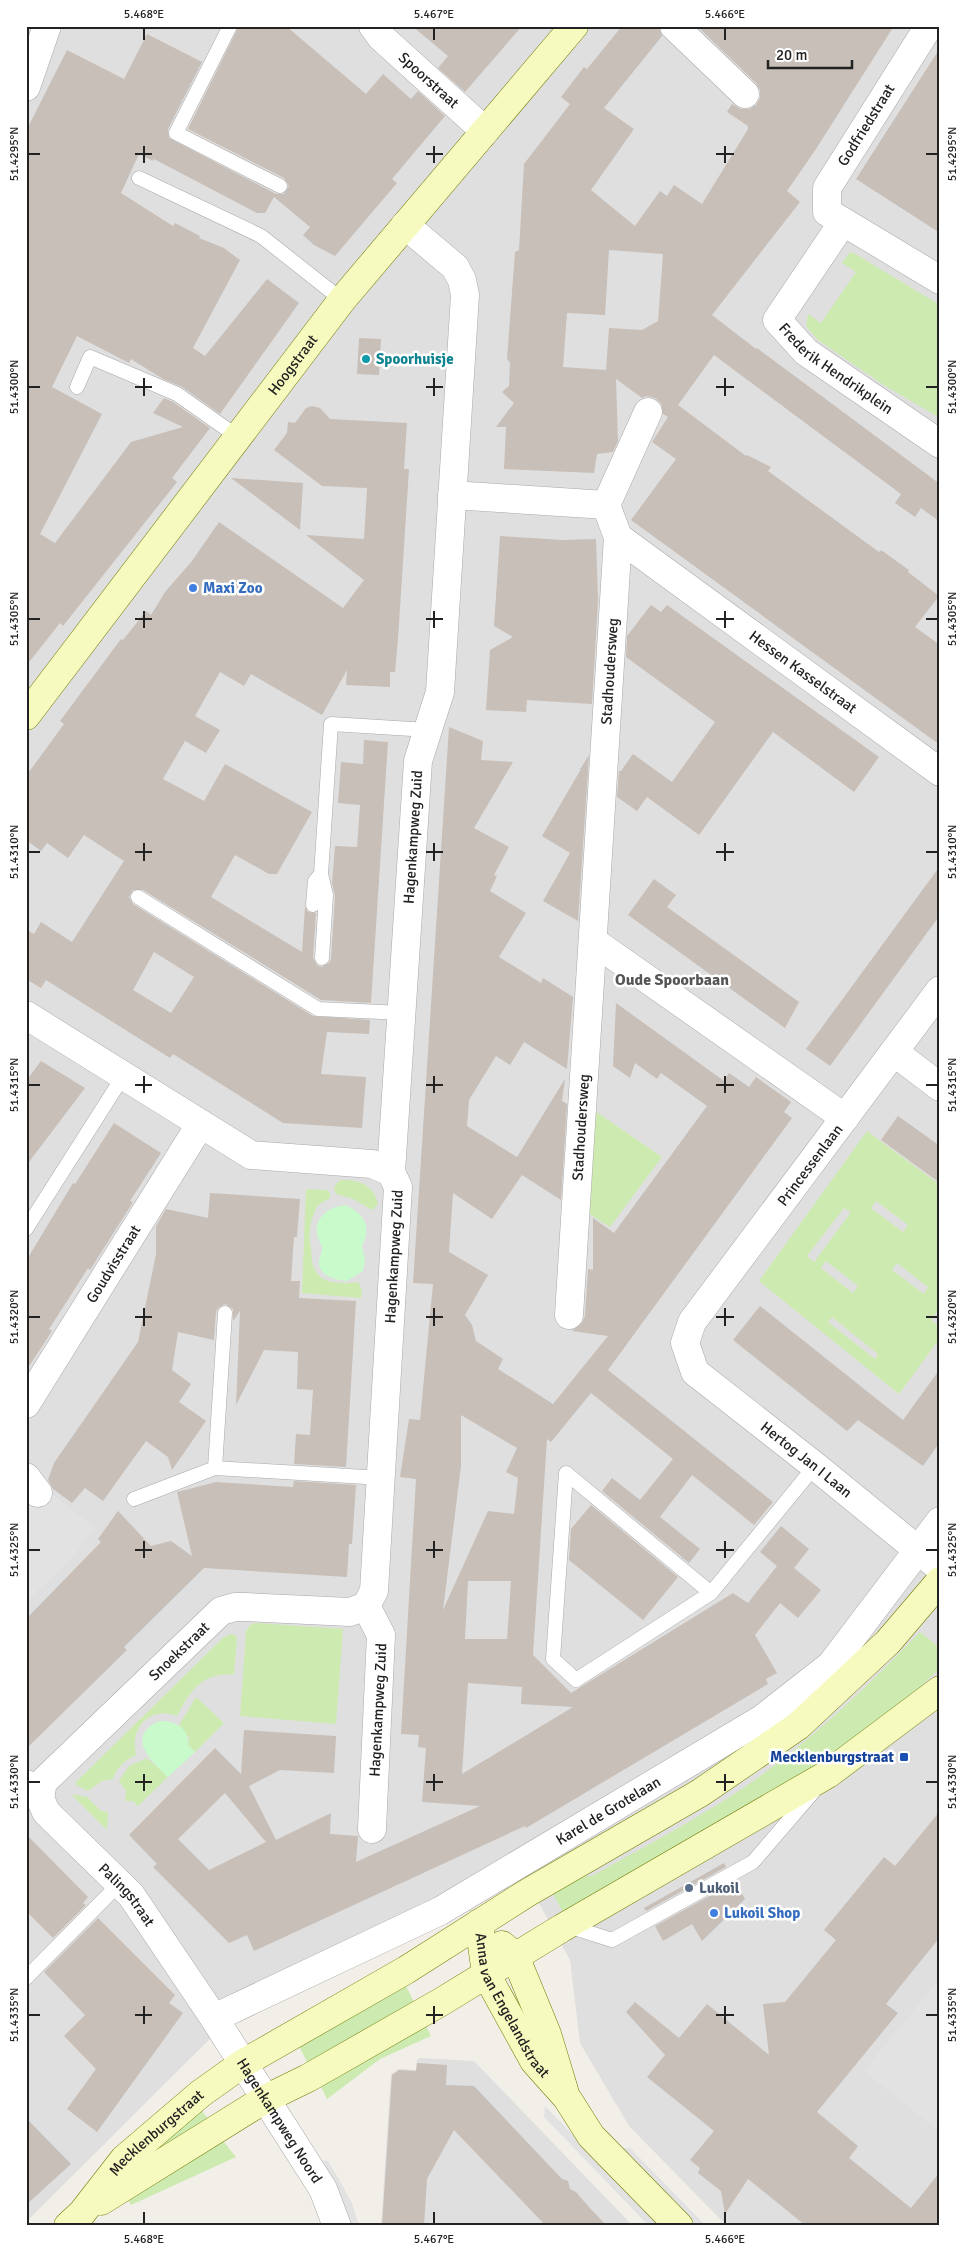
<svg xmlns="http://www.w3.org/2000/svg" width="966" height="2252" font-family="Signika,sans-serif">
<rect width="100%" height="100%" fill="#f2efe9"/>
<path fill="#e0dfdf" d="M26 26H940V2226H727L629 2126 580 2043 570 1960 518 1865 254 1995 26 2222Z
M420 2058 474 2061 633 2226H381L391 2074 399 2069 416 2070 417 2060Z"/>
<path fill="#cdebb0" fill-rule="evenodd" d="M850 252 857 255 940 305V418L882 384 818 340 806 326 808 314 821 323 856 272 842 263Z
M595 1111 662 1157 610 1227 588 1213Z
M867 1131 940 1185V1307L931 1320 937 1325 940 1322V1338L899 1394 759 1281ZM876 1201 908 1225 903 1232 871 1208ZM844 1208 851 1212 814 1262 807 1256ZM826 1261 858 1286 853 1293 821 1268ZM897 1263 928 1287 924 1294 892 1270ZM832 1317 878 1354 875 1359 828 1322Z
M341 1180C359 1179 374 1185 378 1204L372 1210 353 1199 336 1194 334 1189 336 1184Z
M306 1189 327 1190 330 1193V1198L318 1205C310 1219 308 1233 311 1249 312 1256 311 1262 314 1268 321 1285 343 1284 358 1282L362 1290 361 1298 302 1293Z
M257 1623 343 1629 336 1724 240 1716 246 1631 251 1624Z
M920 1632 940 1648V1668C876 1731 798 1778 721 1823 669 1853 617 1883 564 1914L551 1890 569 1877 592 1876C638 1850 686 1825 731 1796 802 1750 862 1692 920 1632Z
M231 1634 235 1635 237 1639 234 1674C200 1674 192 1689 177 1716 150 1705 129 1728 136 1755 124 1761 118 1766 113 1779L102 1781 88 1791 76 1785V1782L224 1637Z
M196 1697 224 1723 195 1752 188 1745 189 1738 179 1725Z
M147 1758 168 1777 138 1806 133 1801H125L126 1791 119 1781 129 1766Z
M71 1794 87 1797 101 1811 108 1812 107 1830Z
M403 1980 416 2006 309 2066 297 2042Z
M423 2020 431 2036 380 2059 327 2099 318 2081Z
M198 2105 211 2123 122 2172Z
M221 2138 236 2157 131 2205 126 2196Z"/>
<path fill="#c8facc" d="M345 1205C364 1213 372 1226 362 1246L365 1261 363 1271 347 1281C335 1280 318 1276 319 1261 319 1257 322 1253 322 1250 323 1246 318 1240 317 1235 314 1217 329 1207 345 1205Z
M160 1721C176 1721 189 1728 188 1745L195 1752 168 1777C151 1761 124 1736 160 1721Z"/>
<path fill="#e2e2e2" d="M43 1487 95 1527 75 1554 29 1599 26 1596V1505Z
M940 1978V2132L864 2071Z
M545 2106 661 2226H649L544 2117Z
M618 2148H630L706 2226H695Z
M318 2160 328 2161 340 2181 352 2203 359 2226H352L340 2195Z"/>
<path fill="#c7bfb8" fill-rule="evenodd" d="M239 26H286L366 94 383 74 411 99 418 91 445 116 392 179 397 183 335 256 314 245 303 235 310 227 274 197 265 213H257L154 159 153 161 139 154 121 193 173 226 175 223 200 236 199 238 224 248 240 260 193 348 205 356 267 279 299 303 220 414 182 387 163 379 131 359 129 363 77 336 52 387 102 414 40 534 55 543 131 442 183 427 153 413 164 398 173 402 210 428 172 478 177 482 63 626 60 623 26 666V131L67 50 124 79 147 34 202 62 168 129 169 138 276 194H284L289 186 284 178 188 129Z
M412 26H522L465 92 438 68 448 56Z
M622 26H659L662 36 604 108 634 129 591 190 635 226 660 191 667 196 674 185 702 204 748 129V126L727 112 732 104 741 109H749L756 105 760 98V90L756 83 697 26H894L814 152 787 191 800 202 712 315 756 349 757 348 940 484V522L921 508 915 517 895 503 901 494 714 355 678 405 746 456 747 455 771 467 768 471 879 552 881 550 909 570 908 572 939 596 915 627 940 645V745L631 520 676 459 652 442 668 417 663 414 661 403 655 398 647 396 642 398 616 379 618 441 613 452 597 454 594 473 504 469 506 427H496L514 403 502 392 509 386 510 363 507 359 515 252 519 250 524 164 570 104 561 97 584 67 587 69ZM609 250 663 254 658 321 642 330 609 328 606 370 563 367 567 313 605 315Z
M940 48V233L856 179Z
M359 338 381 339 379 375 357 374Z
M312 406 320 408 330 419 407 423 404 469H409L398 639 395 672H390V687L346 685 347 670 322 715 251 674 244 686 220 672 195 716 220 730 206 753 185 741 163 779 204 801 225 764 312 812 277 874H269L235 855 211 897 302 952 305 907 308 912 316 913 313 958 317 965 322 967 329 963 331 959 335 896 332 883 335 846 357 847 360 805 338 803 341 762 363 764 364 740 388 742 371 1003 321 1000 143 890H133L129 897 133 904 313 1016 370 1020 369 1034 327 1032 321 1074 366 1077 362 1128 283 1123 173 1054 170 1058 46 980 41 988 26 979V929L34 934 41 922 72 942 124 861 84 835 68 858 47 843 41 851 26 840V776L64 724 60 721 121 639 123 640 146 611 151 615 165 592 192 561 219 522 343 608 364 580 306 535 364 539 367 488 322 486 274 450 287 433 288 422 295 423 306 408ZM154 952 194 977 171 1013 133 990Z
M231 478 303 483 300 530Z
M500 536 563 540 596 539 598 601 592 704 527 700 526 712 486 710 490 650 513 637 494 626Z
M651 605 661 612 667 605 879 757 854 792 773 732 699 835 647 797 637 811 617 797 619 771H621L633 754 672 782 715 722 626 657 627 636Z
M449 727 483 741 481 760 513 762 474 828 509 847 494 875 497 876 490 891 526 913 499 957 541 983 543 978 573 997 567 1069 524 1042 510 1065 496 1056 469 1100 467 1126 517 1157 565 1079 562 1101 567 1104 561 1200 522 1175 492 1219 453 1193 449 1252 488 1275 465 1315 472 1325 476 1341 503 1359 498 1369 553 1404 608 1336 572 1331 582 1323 585 1316 588 1269 593 1270V1218L614 1233 707 1106 661 1073 657 1079 635 1063 630 1078 613 1066 616 1003 724 1081 729 1073 749 1087 756 1077 791 1102 784 1112 792 1118 608 1370 773 1502 754 1525 692 1475 660 1517 700 1549 689 1563 602 1491 612 1478 640 1500 673 1459 591 1393 551 1442 547 1439 533 1655 571 1693 733 1593 748 1603 777 1566 760 1552 781 1526 809 1549 794 1568 821 1590 798 1618 780 1603 755 1635 777 1673 766 1679 768 1684 526 1828 525 1826 254 1951 247 1935 229 1943 153 1867 157 1864 129 1835 215 1748 241 1774 244 1730 336 1736 334 1773 280 1770 249 1786 276 1840 331 1813 330 1834 358 1836 356 1862 480 1806 422 1802 426 1748 418 1747 419 1735 401 1734 416 1479 400 1477 409 1419 420 1420 433 1284 413 1283ZM461 1415 517 1448 506 1472 518 1478 514 1514 488 1511 443 1610 461 1466ZM468 1581H511L507 1639H465ZM468 1683 522 1687 521 1704 573 1707 462 1774ZM225 1793 266 1842 209 1870 178 1839Z
M589 755 578 921 543 901 570 853 542 836 581 769 579 768H581Z
M940 866V915L830 1066 806 1049Z
M654 879 676 895 667 907 799 1002 785 1028 628 915Z
M41 1061 85 1088 26 1166V1081Z
M898 1116 940 1146V1183L881 1140Z
M114 1123 161 1153 130 1201 133 1202 90 1270 88 1268 69 1298 49 1329 52 1331 26 1371V1261L73 1183 75 1184Z
M210 1193 300 1199 297 1237H294L291 1281H300L299 1298 356 1301 346 1467 294 1464 296 1434 310 1435 313 1390 297 1389 298 1352 264 1350 236 1405 240 1311 233 1321V1309L225 1304 218 1308 216 1312 214 1340 178 1332 172 1370 191 1384 179 1402 206 1421 172 1470 168 1457 146 1441 103 1501 85 1488 72 1503 53 1489 48 1480 54 1463 138 1342 156 1254V1226L166 1209 208 1218Z
M760 1306 903 1420 940 1369V1442L923 1466 858 1420 847 1431 733 1340Z
M294 1481 356 1485 352 1544H349L347 1577 204 1568 124 1647 127 1650 26 1749V1619L101 1542 98 1539 118 1511 151 1546 171 1541 192 1556 177 1492 216 1482 293 1487Z
M591 1505 678 1577 643 1620 569 1560 571 1529Z
M940 1811V1937L886 2004 898 2013 817 2112 858 2146 849 2158 911 2208 940 2172V2226H806L748 2179 725 2214 721 2191 698 2173 700 2168 690 2160 714 2131 647 2077 665 2055 626 2012 635 2002 679 2038 707 2004 769 2055 763 2004 785 2002 836 1940 824 1930 884 1857 895 1866Z
M26 1834 88 1897 83 1903 86 1905 53 1938 26 1911Z
M724 1863 726 1867 646 1911 644 1908Z
M735 1882 745 1899 702 1941 692 1924 663 1941 655 1926Z
M98 1918 175 1995 169 2003 183 2013 97 2132 67 2109 96 2069 64 2036 85 2015 44 1972Z
M417 2063 447 2065 446 2085 474 2086 562 2179 568 2181 570 2189 576 2192 588 2206 607 2226H546L454 2130 427 2179 424 2226H382L392 2075 399 2070 416 2071Z
M26 2118 71 2164 26 2205Z"/>
<g fill="none" stroke-linecap="round" stroke-linejoin="round">
<defs>
<path id="lane" d="M230 26 176 133 280 186
M139 178 261 236 342 300
M77 387 90 357 177 394 238 437
M138 897 318 1009 402 1013
M313 905 315 881 321 874
M322 958 326 895 321 874 331 724 428 730
M26 1229 124 1075
M215 1468 382 1478
M134 1499 215 1468 225 1313
M711 1593 576 1680 553 1659 566 1473 711 1593 815 1466
M568 1926 612 1940 753 1862 814 1791
M26 1978 119 1884"/>
<g id="street">
<path id="s1" d="M373 26 381 37 485 131"/>
<path d="M674 26 745 94"/>
<path d="M929 26 827 188V212L940 280"/>
<path d="M26 87 47 26"/>
<path id="s2" d="M843 222 777 320 806 352 940 444"/>
<path d="M452 495 606 505"/>
<path id="s3" d="M618 537 940 772"/>
<path d="M593 941 845 1118"/>
<path id="s4" d="M940 990 692 1322 685 1343 695 1372 815 1466 940 1568"/>
<path d="M26 1015 251 1155 372 1164 391 1172"/>
<path d="M894 1052 940 1087"/>
<path id="s5" d="M569 1315 618 537 606 505 648 412"/>
<path id="s6" d="M26 1404 200 1125"/>
<path d="M26 1477 38 1493"/>
<path id="s7" d="M366 1606 374 1591 398 1187 391 1172 418 761 440 692 465 295 462 280 455 267 405 225"/>
<path d="M366 1606 381 1635 372 1829"/>
<path id="s8" d="M26 1784 40 1798 46 1812 131 1895 214 2018 323 2189 337 2226"/>
<path id="s9" d="M40 1798 43 1782 221 1611 235 1607H245L350 1612 366 1606"/>
<path id="s10" d="M214 2018 440 1911 762 1719 831 1665 940 1521"/>
</g>
<g id="secondary">
<path id="s11" d="M26 716 342 300 574 26"/>
<path id="s12" d="M479 1923 486 1974 534 2061 567 2098 591 2136 679 2226"/>
<path d="M502 1945 515 1956 547 2034 564 2090"/>
<path d="M101 2201 265 2099 308 2078 441 2002 562 1928 828 1774 940 1690"/>
<path id="s13" d="M68 2226 82 2213 124 2159 200 2094 242 2064 406 1970 527 1893 700 1793 798 1726 888 1642 940 1581"/>
</g>
</defs>
<use href="#lane" stroke="#a9a9a9" stroke-width="15"/>
<use href="#street" stroke="#a9a9a9" stroke-width="29"/>
<use href="#secondary" stroke="#707d05" stroke-width="29"/>
<use href="#lane" stroke="#fff" stroke-width="14"/>
<use href="#street" stroke="#fff" stroke-width="28"/>
<use href="#secondary" stroke="#f7fabf" stroke-width="28"/>
</g>
<path fill="none" stroke="#222" stroke-width="2" d="M144 28V40M434 28V40M725 28V40M144 146V163M434 146V163M725 146V163M28 154H40M135 154H152M426 154H443M716 154H734M926 154H938M144 378V396M434 378V396M725 378V396M28 387H40M135 387H152M426 387H443M716 387H734M926 387H938M144 611V628M434 611V628M725 611V628M28 619H40M135 619H152M426 619H443M716 619H734M926 619H938M144 843V861M434 843V861M725 843V861M28 852H40M135 852H152M426 852H443M716 852H734M926 852H938M144 1076V1093M434 1076V1093M725 1076V1093M28 1085H40M135 1085H152M426 1085H443M716 1085H734M926 1085H938M144 1308V1326M434 1308V1326M725 1308V1326M28 1317H40M135 1317H152M426 1317H443M716 1317H734M926 1317H938M144 1541V1558M434 1541V1558M725 1541V1558M28 1550H40M135 1550H152M426 1550H443M716 1550H734M926 1550H938M144 1774V1791M434 1774V1791M725 1774V1791M28 1782H40M135 1782H152M426 1782H443M716 1782H734M926 1782H938M144 2006V2024M434 2006V2024M725 2006V2024M28 2015H40M135 2015H152M426 2015H443M716 2015H734M926 2015H938M144 2212V2224M434 2212V2224M725 2212V2224"/>
<circle fill="#0f9aa8" stroke="#fff" stroke-width="2" cx="366" cy="359" r="5"/>
<g fill="#3f7fe0" stroke="#fff" stroke-width="2">
<circle cx="193" cy="588" r="5"/>
<circle cx="714" cy="1913" r="5"/>
</g>
<rect fill="#1a4fb4" stroke="#fff" stroke-width="2" x="899" y="1752" width="10" height="10" rx="2.5"/>
<circle fill="#5c6f8a" stroke="#fff" stroke-width="2" cx="689" cy="1888" r="5"/>
<g text-anchor="middle" stroke-width="5" stroke-linejoin="round" paint-order="stroke">
<g font-size="15" fill="#222" stroke="#fff">
<text dy="5" stroke="none"><textPath href="#s1" startOffset="78">Spoorstraat</textPath></text>
<text transform="translate(866 125) rotate(-58)" y="5">Godfriedstraat</text>
<text dy="5" stroke="none"><textPath href="#s11" startOffset="441">Hoogstraat</textPath></text>
<text dy="5" stroke="none"><textPath href="#s2" startOffset="195">Frederik Hendrikplein</textPath></text>
<text dy="5" stroke="none"><textPath href="#s5" startOffset="645">Stadhoudersweg</textPath></text>
<text dy="5" stroke="none"><textPath href="#s3" startOffset="229">Hessen Kasselstraat</textPath></text>
<text dy="5" stroke="none"><textPath href="#s7" startOffset="774">Hagenkampweg Zuid</textPath></text>
<text dy="5" stroke="none"><textPath href="#s5" startOffset="188">Stadhoudersweg</textPath></text>
<text transform="translate(810 1165) rotate(-53)" y="5">Princessenlaan</text>
<text dy="5" stroke="none"><textPath href="#s7" startOffset="352">Hagenkampweg Zuid</textPath></text>
<text dy="5" stroke="none"><textPath href="#s6" startOffset="165">Goudvisstraat</textPath></text>
<text dy="5" stroke="none"><textPath href="#s4" startOffset="609">Hertog Jan I Laan</textPath></text>
<text dy="5" stroke="none"><textPath href="#s9" startOffset="205">Snoekstraat</textPath></text>
<text transform="translate(378 1710) rotate(-87)" y="5">Hagenkampweg Zuid</text>
<text dy="5" stroke="none"><textPath href="#s10" startOffset="446">Karel de Grotelaan</textPath></text>
<text dy="5" stroke="none"><textPath href="#s8" startOffset="151">Palingstraat</textPath></text>
<text dy="5" stroke="none"><textPath href="#s12" startOffset="90">Anna van Engelandstraat</textPath></text>
<text dy="5" stroke="none"><textPath href="#s8" startOffset="424">Hagenkampweg Noord</textPath></text>
<text dy="5" stroke="none"><textPath href="#s13" startOffset="129">Mecklenburgstraat</textPath></text>
</g>
<g font-size="15" font-weight="bold" fill="#0d838f" stroke="#fff" text-anchor="start">
<text x="376" y="364">Spoorhuisje</text>
</g>
<g font-size="15" font-weight="bold" fill="#366cbe" stroke="#fff" text-anchor="start">
<text x="203" y="593">Maxi Zoo</text>
<text x="724" y="1918">Lukoil Shop</text>
</g>
<g font-size="15" font-weight="bold" fill="#164399" stroke="#fff" text-anchor="end">
<text x="894" y="1762">Mecklenburgstraat</text>
</g>
<g font-size="15" font-weight="bold" fill="#4e5e75" stroke="#fff" text-anchor="start">
<text x="699" y="1893">Lukoil</text>
</g>
<g font-size="16" font-weight="bold" fill="#555" stroke="#fff">
<text x="672" y="985">Oude Spoorbaan</text>
</g>
</g>
<rect width="966" height="2252" fill="none" stroke="#ffffff" stroke-width="55"/>
<path d="M768 60v8h84v-8" fill="none" stroke="#222222" stroke-width="2.5"/>
<text x="776" y="60" font-size="15" fill="#222222" stroke="#ffffff" stroke-width="4" paint-order="stroke">20 m</text>
<rect x="28" y="28" width="910" height="2196" fill="none" stroke="#222" stroke-width="2"/>
<g font-size="12" text-anchor="middle" fill="#222">
<text x="144" y="18">5.468°E</text>
<text x="434" y="18">5.467°E</text>
<text x="725" y="18">5.466°E</text>
<text transform="translate(952 154) rotate(-90)" y="4">51.4295°N</text>
<text transform="translate(14 154) rotate(-90)" y="4">51.4295°N</text>
<text transform="translate(952 387) rotate(-90)" y="4">51.4300°N</text>
<text transform="translate(14 387) rotate(-90)" y="4">51.4300°N</text>
<text transform="translate(952 619) rotate(-90)" y="4">51.4305°N</text>
<text transform="translate(14 619) rotate(-90)" y="4">51.4305°N</text>
<text transform="translate(952 852) rotate(-90)" y="4">51.4310°N</text>
<text transform="translate(14 852) rotate(-90)" y="4">51.4310°N</text>
<text transform="translate(14 1085) rotate(-90)" y="4">51.4315°N</text>
<text transform="translate(952 1085) rotate(-90)" y="4">51.4315°N</text>
<text transform="translate(14 1317) rotate(-90)" y="4">51.4320°N</text>
<text transform="translate(952 1317) rotate(-90)" y="4">51.4320°N</text>
<text transform="translate(14 1550) rotate(-90)" y="4">51.4325°N</text>
<text transform="translate(952 1550) rotate(-90)" y="4">51.4325°N</text>
<text transform="translate(14 1782) rotate(-90)" y="4">51.4330°N</text>
<text transform="translate(952 1782) rotate(-90)" y="4">51.4330°N</text>
<text transform="translate(14 2015) rotate(-90)" y="4">51.4335°N</text>
<text transform="translate(952 2015) rotate(-90)" y="4">51.4335°N</text>
<text x="144" y="2243">5.468°E</text>
<text x="434" y="2243">5.467°E</text>
<text x="725" y="2243">5.466°E</text>
</g>
</svg>
